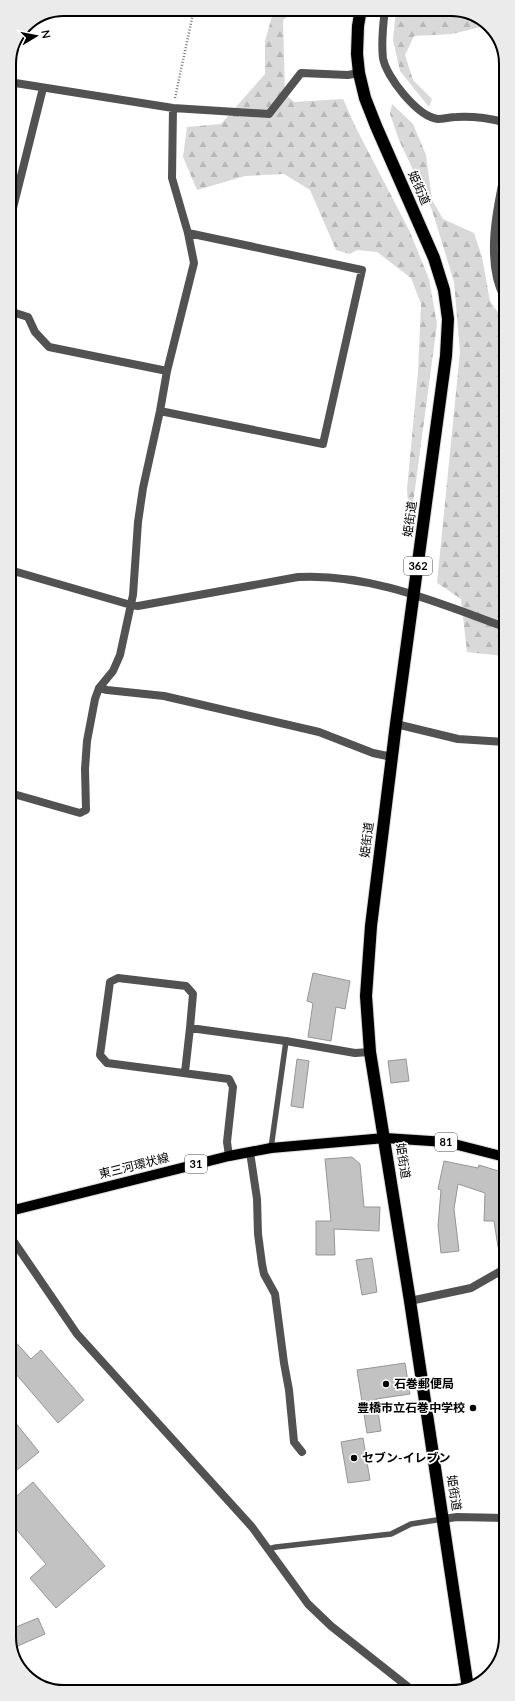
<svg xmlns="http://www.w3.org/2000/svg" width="515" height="1701" font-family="Lato,'Noto Sans JP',sans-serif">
<defs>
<pattern id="forest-firs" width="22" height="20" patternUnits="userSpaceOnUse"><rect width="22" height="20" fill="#d9d9d9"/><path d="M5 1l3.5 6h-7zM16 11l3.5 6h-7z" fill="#b8b8b8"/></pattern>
</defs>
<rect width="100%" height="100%" fill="#fff"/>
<path fill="url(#forest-firs)" d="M274 9H298L283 20 285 94 294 102 343 99 356 128 410 232 429 279 437 324 413 504 408 503 407 489 418 372 421 304 411 278 377 252 357 250 350 254 336 250 310 190 284 174 245 176 197 190 183 157 187 127 221 124 265 74V41Z
M396 9H455L487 23 489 25 452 34 414 36 405 55 413 80 432 99 429 107 400 71 393 40Z
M392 104 413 124 426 155 432 200 443 219 474 233 482 257 490 301 504 321 505 653 503 656 467 652 461 599 437 583 460 352 454 282 432 210 399 140 390 114Z"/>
<path fill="#c2c2c2" stroke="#969696" d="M313 973 350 981 345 1009 336 1007 331 1041 308 1037 313 1003 307 1001Z
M297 1059 309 1061 303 1108 291 1106Z
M406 1059 409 1081 391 1083 388 1061Z
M352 1157 360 1164 364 1207H380L379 1231 334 1229 335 1255H316V1221H331L325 1159Z
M444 1161 478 1168 479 1165 505 1173 504 1246 498 1247 494 1221H484L485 1193 458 1184 454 1209 459 1251 441 1253 438 1226 441 1190 438 1189Z
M372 1258 377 1292 362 1295 356 1260Z
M10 1336 31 1359 41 1350 84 1400 58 1423 10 1367Z
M405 1363 410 1394 376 1399 381 1431 367 1433 357 1370Z
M11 1417 39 1452 11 1475Z
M363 1438 370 1480 348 1483 341 1442Z
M33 1482 105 1566 56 1608 30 1578 46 1564 11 1523V1501Z
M38 1618 45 1634 11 1649V1629Z"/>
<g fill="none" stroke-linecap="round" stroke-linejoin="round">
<defs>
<path id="primary" d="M10 1211 229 1156 271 1148 385 1138 446 1142 505 1157"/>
<path id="highway" d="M361 9 358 26 357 54 359 73 365 98 376 126 434 258 444 290 448 319 446 356 396 724 371 926 366 996 370 1052 410 1301 468 1688"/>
</defs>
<use href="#primary" stroke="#dbdbdb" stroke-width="12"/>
<use href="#highway" stroke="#dbdbdb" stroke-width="14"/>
<path stroke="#747474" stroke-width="2.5" stroke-dasharray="1 2" stroke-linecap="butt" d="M175 98 194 9"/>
<path stroke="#525252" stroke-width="5.5" d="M271 1148 286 1041
M268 1549 276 1547 391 1534 411 1524 443 1519"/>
<path stroke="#525252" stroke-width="8" d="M385 9C383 25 381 42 383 58 386 77 418 117 438 119 444 119 450 117 456 117 473 116 488 118 504 122
M9 82 173 108 269 114 301 73 348 75 359 73
M504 176C496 212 486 263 504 297
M9 224 43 88
M9 311 28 317 35 332 49 347 167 371
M160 411 323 444 362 270 188 233
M10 570 131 605 138 606 298 577C370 573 438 603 505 627
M99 688 107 690 164 696 319 732 373 753 392 757
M396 724 458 739 505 742
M10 793 80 813 86 810 85 769 87 741 95 699 99 688 113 671 120 655 133 595 138 522 143 488 160 411 167 371 194 263 188 233 172 178 173 108
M190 1028 193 994 186 986 118 978 110 982 100 1055 107 1063 229 1079 233 1087 227 1142 229 1156
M185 1072 190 1028 286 1041 355 1053 370 1052
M250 1152 257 1199 258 1234 262 1264 264 1274 275 1294 284 1363 289 1390 294 1442 302 1452
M10 1236 77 1334 252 1527 308 1604 331 1626 412 1690
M410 1301 471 1288 506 1268
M443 1519 457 1517 506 1518"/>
<use href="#primary" stroke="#000" stroke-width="10"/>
<use href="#highway" stroke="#000" stroke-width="12"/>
</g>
<g fill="#000" stroke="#fff" stroke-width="1.5">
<circle cx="386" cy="1384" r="4"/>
<circle cx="473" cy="1408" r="4"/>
<circle cx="354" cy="1458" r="4"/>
</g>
<g text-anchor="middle" stroke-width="3.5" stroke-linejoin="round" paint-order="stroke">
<g fill="#fff" stroke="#4c4c4c" stroke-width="1">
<rect x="404" y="557" width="28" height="18" rx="3"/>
<rect x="435" y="1133" width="22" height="18" rx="3"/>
<rect x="185" y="1155" width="22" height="18" rx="3"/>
</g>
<g font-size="11" font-weight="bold" fill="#000">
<text x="418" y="570">362</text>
<text x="446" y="1146">81</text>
<text x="196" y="1168">31</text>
</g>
<g font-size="12" fill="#000" stroke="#fff">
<text transform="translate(419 188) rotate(66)" y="4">姫街道</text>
<text transform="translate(410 519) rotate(-82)" y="4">姫街道</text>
<text transform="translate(367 840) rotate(-83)" y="4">姫街道</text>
<text transform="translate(403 1161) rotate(81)" y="4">姫街道</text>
<text transform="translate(134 1166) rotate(-14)" y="4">東三河環状線</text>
<text transform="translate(454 1493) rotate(81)" y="4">姫街道</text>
</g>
<g font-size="12" font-weight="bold" fill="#000" stroke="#fff" text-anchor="start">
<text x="394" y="1388">石巻郵便局</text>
<text x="465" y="1412" text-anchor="end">豊橋市立石巻中学校</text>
<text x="362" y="1462">セブン-イレブン</text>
</g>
</g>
<path d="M0 0H515V1701H0ZM64 16H451A48 48 0 0 1 499 64V1637A48 48 0 0 1 451 1685H64A48 48 0 0 1 16 1637V64A48 48 0 0 1 64 16Z" fill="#ebebeb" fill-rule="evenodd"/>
<path fill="none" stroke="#000" stroke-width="2" d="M64 16H451A48 48 0 0 1 499 64V1637A48 48 0 0 1 451 1685H64A48 48 0 0 1 16 1637V64A48 48 0 0 1 64 16Z"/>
<g transform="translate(36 36) rotate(80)" stroke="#ffffff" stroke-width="3" paint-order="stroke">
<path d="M0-3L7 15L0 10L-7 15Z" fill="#000000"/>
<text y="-6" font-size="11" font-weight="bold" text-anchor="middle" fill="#000000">N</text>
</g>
</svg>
